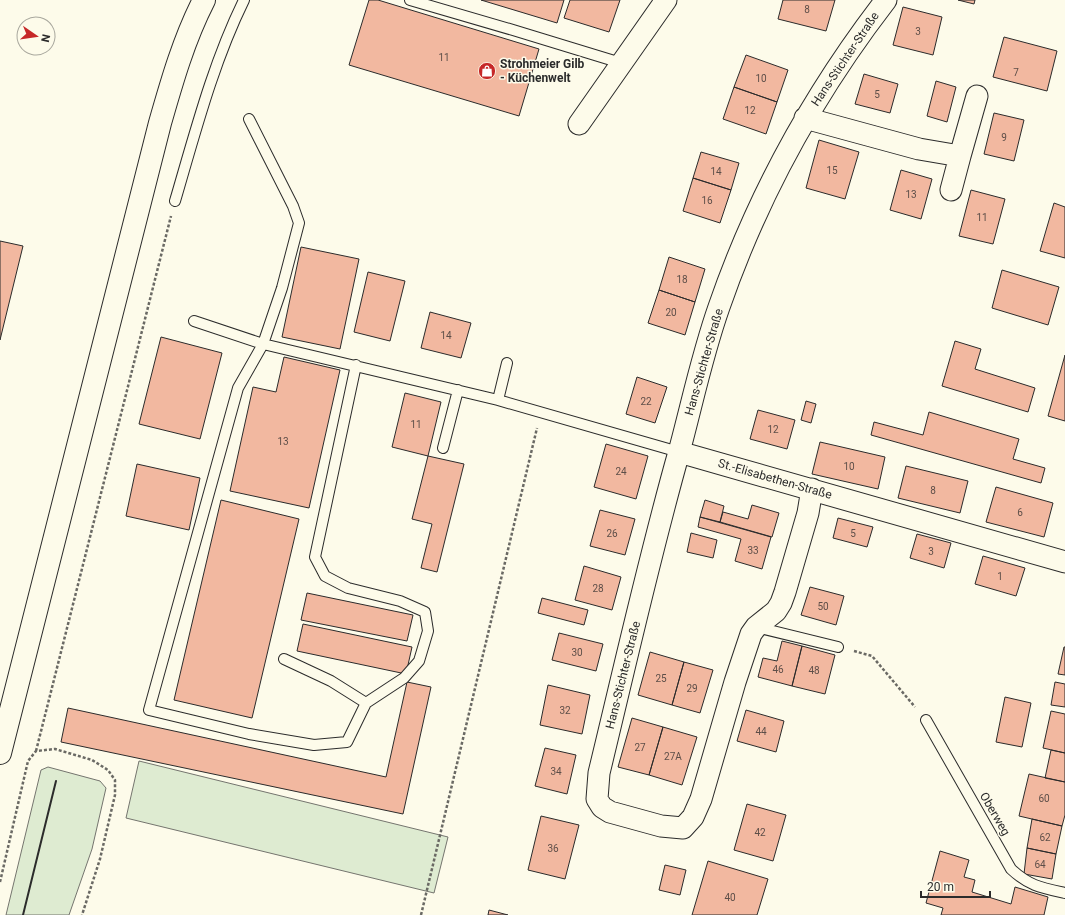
<svg xmlns="http://www.w3.org/2000/svg" width="1065" height="915" font-family="Roboto,sans-serif">
<rect width="100%" height="100%" fill="#fdfbea"/>
<path fill="#deebd1" stroke="#74746e" d="M139 761 448 837 434 893 126 818Z
M48 767 100 781 106 788 92 849 69 915H6L41 770Z"/>
<path fill="#f2b8a0" stroke="#2b2b2b" d="M369 0H378L539 49 519 116 349 65Z
M481 0H564L557 23Z
M570 0H620L609 32 564 18Z
M783 0H835L826 31 778 19Z
M958 0H975L974 4Z
M903 7 942 17 933 55 893 45Z
M1004 37 1057 51 1047 91 993 77Z
M746 55 788 70 777 102 734 87Z
M864 74 898 84 890 113 855 104Z
M936 81 956 87 947 122 927 116Z
M734 87 777 102 766 134 723 119Z
M994 113 1024 120 1014 161 984 154Z
M819 140 859 152 845 199 806 188Z
M701 152 739 163 731 190 693 178Z
M901 170 932 179 921 219 890 210Z
M693 178 731 190 720 223 683 211Z
M971 190 1005 199 993 244 959 236Z
M1054 203 1065 207V258L1040 251Z
M0 241 23 246 0 340Z
M301 247 359 259 340 349 282 337Z
M669 257 705 269 695 302 659 290Z
M1002 270 1059 287 1048 325 992 308Z
M368 272 405 281 390 341 354 332Z
M659 290 695 302 685 335 648 323Z
M430 312 471 323 461 358 421 348Z
M161 337 222 353 200 439 139 424Z
M955 341 981 349 975 369 1035 388 1028 412 942 386Z
M1065 355V421L1048 416Z
M284 357 340 370 309 508 230 491 253 387 276 392Z
M637 377 667 387 655 423 626 414Z
M405 393 441 402 428 456 392 447Z
M806 401 816 404 811 423 801 420Z
M758 410 795 420 787 449 750 439Z
M929 412 1019 439 1013 459 1045 468 1041 483 871 435 874 422 923 435Z
M820 442 885 457 878 489 812 474Z
M606 444 648 456 636 499 594 487Z
M428 456 464 464 437 572 421 568 432 524 412 519Z
M137 464 200 478 189 530 126 516Z
M906 466 968 481 960 513 898 498Z
M996 487 1053 503 1044 537 986 522Z
M221 500 299 519 252 718 174 700Z
M705 500 724 506 720 522 700 517Z
M752 505 779 513 772 537 720 522 723 512 748 519Z
M600 510 635 519 625 555 590 546Z
M700 517 771 537 762 569 735 561 741 539 698 527Z
M838 518 873 527 867 547 833 538Z
M691 533 717 540 713 558 687 552Z
M917 534 951 543 944 568 910 558Z
M983 556 1025 568 1016 596 975 584Z
M584 566 621 577 612 610 575 600Z
M810 587 844 596 836 625 801 615Z
M307 593 413 615 407 641 301 620Z
M542 598 588 610 584 625 538 613Z
M303 624 412 647 406 674 297 651Z
M559 633 603 644 596 671 552 660Z
M782 641 802 646 792 686 758 677 763 658 777 661Z
M802 646 835 655 825 694 792 686Z
M1064 647H1065V675L1058 674Z
M650 652 684 662 672 705 638 695Z
M684 662 713 670 700 713 672 705Z
M407 682 431 687 403 814 61 742 68 708 386 777Z
M1055 682 1065 684V707L1051 705Z
M548 685 590 695 582 734 540 725Z
M1005 697 1031 703 1022 747 996 742Z
M746 710 784 721 776 752 737 741Z
M1051 711 1065 714V753L1043 748Z
M632 718 663 727 649 775 618 767Z
M663 727 697 737 682 785 649 775Z
M545 748 576 755 567 794 535 786Z
M1051 750 1065 753V782L1045 778Z
M1029 774 1065 782V815L1062 826 1019 816Z
M747 804 786 815 773 861 734 850Z
M541 816 579 825 565 879 528 870Z
M1032 819 1062 826 1056 854 1027 848Z
M1027 848 1056 854 1052 879 1024 874Z
M940 851 969 860 964 877 975 880 972 892 1011 904 1015 887 1048 897 1044 915H941L943 908 926 903Z
M708 861 768 879 757 915H692Z
M665 865 686 870 680 895 659 890Z
M489 910 508 915H488Z"/>
<g fill="none" stroke-linecap="round" stroke-linejoin="round">
<defs>
<path id="service" d="M410 0 513 30 621 63
M249 119 293 206 299 223 282 288 263 344 238 388 149 710 249 734 314 745 347 742 366 703 404 678 419 661 428 631 425 612 400 601 348 588 325 576 315 557 356 365
M175 201C195 133 213 63 244 0
M194 321 263 344 498 400 679 452
M498 400 507 363
M443 448 458 390
M756 627 838 647
M284 659 331 681 366 703
M926 720 1011 869C1029 886 1042 888 1065 893"/>
<path id="minor" d="M805 118 919 149 960 156 977 96
M579 124 666 0
M951 190 960 156
M679 452 1065 562
M812 489 808 513 785 592 781 603 776 611 756 627 751 634 735 682 701 799 693 817 683 828 661 826 610 812 602 807 597 799 599 773C625 666 649 558 679 452 692 404 702 355 719 307 757 197 815 92 886 0"/>
<path id="secondary" d="M0 753 160 123C172 81 184 39 204 0"/>
</defs>
<use href="#service" stroke="#2b2b2b" stroke-width="12"/>
<use href="#minor" stroke="#2b2b2b" stroke-width="23"/>
<use href="#secondary" stroke="#2b2b2b" stroke-width="24"/>
<path stroke="#6a6964" stroke-width="2.5" stroke-dasharray="3 2" stroke-linecap="butt" d="M854 651 872 656 915 707
M36 751 171 216
M0 882 28 761 36 751 55 749 92 760 108 770 115 780V795L100 859 82 915
M421 915 537 428"/>
<use href="#service" stroke="#fdfbea" stroke-width="10"/>
<use href="#minor" stroke="#fdfbea" stroke-width="21"/>
<use href="#secondary" stroke="#fdfbea" stroke-width="22"/>
<path stroke="#2b2b2b" stroke-width="2" d="M23 915 56 781"/>
</g>
<defs>
<symbol id="shop-disc" viewBox="-11 -11 22 22"><circle r="9.5" fill="#c62828" stroke="#fdfbea"/><path d="M-5-2.5h2.3a2.7 3.5 0 0 1 5.4 0H5L5.5 6h-11ZM-1.5-2.5h3a1.5 2.3 0 0 0-3 0Z" fill="#fff"/></symbol>
</defs>
<g fill-rule="evenodd">
<use href="#shop-disc" x="477" y="61" width="20" height="20"/>
</g>
<g text-anchor="middle" stroke-width="3" stroke-linejoin="round" paint-order="stroke">
<g font-size="10" fill="#5d4e48">
<text x="807" y="13">8</text>
<text x="918" y="35">3</text>
<text x="444" y="61">11</text>
<text x="1016" y="76">7</text>
<text x="761" y="82">10</text>
<text x="877" y="98">5</text>
<text x="750" y="114">12</text>
<text x="1004" y="141">9</text>
<text x="832" y="174">15</text>
<text x="716" y="175">14</text>
<text x="911" y="198">13</text>
<text x="707" y="204">16</text>
<text x="982" y="221">11</text>
<text x="682" y="283">18</text>
<text x="671" y="316">20</text>
<text x="446" y="339">14</text>
<text x="646" y="405">22</text>
<text x="416" y="428">11</text>
<text x="773" y="433">12</text>
<text x="283" y="445">13</text>
<text x="849" y="470">10</text>
<text x="621" y="475">24</text>
<text x="933" y="494">8</text>
<text x="1020" y="516">6</text>
<text x="612" y="537">26</text>
<text x="853" y="537">5</text>
<text x="753" y="554">33</text>
<text x="931" y="555">3</text>
<text x="1000" y="580">1</text>
<text x="598" y="592">28</text>
<text x="823" y="610">50</text>
<text x="577" y="656">30</text>
<text x="778" y="673">46</text>
<text x="814" y="674">48</text>
<text x="661" y="682">25</text>
<text x="692" y="692">29</text>
<text x="565" y="714">32</text>
<text x="761" y="735">44</text>
<text x="640" y="751">27</text>
<text x="673" y="760">27A</text>
<text x="556" y="775">34</text>
<text x="1044" y="802">60</text>
<text x="760" y="836">42</text>
<text x="1045" y="841">62</text>
<text x="553" y="852">36</text>
<text x="1040" y="868">64</text>
<text x="730" y="901">40</text>
</g>
<g font-size="12" fill="#2b2b2b" stroke="#fdfbea">
<text transform="translate(845 59) rotate(-56)" y="4">Hans-Stichter-Straße</text>
<text transform="translate(704 362) rotate(-74)" y="4">Hans-Stichter-Straße</text>
<text transform="translate(775 479) rotate(16)" y="4">St.-Elisabethen-Straße</text>
<text transform="translate(623 675) rotate(-76)" y="4">Hans-Stichter-Straße</text>
<text transform="translate(995 814) rotate(60)" y="4">Oberweg</text>
</g>
<g font-size="12" font-weight="bold" fill="#2b2b2b" stroke="#fdfbea" text-anchor="start">
<text x="500" y="68">Strohmeier Gilb<tspan x="500" dy="14">- Küchenwelt</tspan></text>
</g>
</g>
<g transform="translate(36 36) rotate(103)"><circle r="19" fill="#fdfbea" stroke="#a9a89e"/>
<path d="M0-3L7 15L0 10L-7 15Z" fill="#c62828"/>
<text y="-6" font-size="11" font-weight="bold" text-anchor="middle" fill="#2b2b2b">N</text>
</g>
<path d="M921 891v6h69v-6" fill="none" stroke="#2b2b2b" stroke-width="2"/>
<text x="927" y="891" font-size="12" fill="#2b2b2b" stroke="#fdfbea" stroke-width="3" paint-order="stroke">20 m</text>
</svg>
